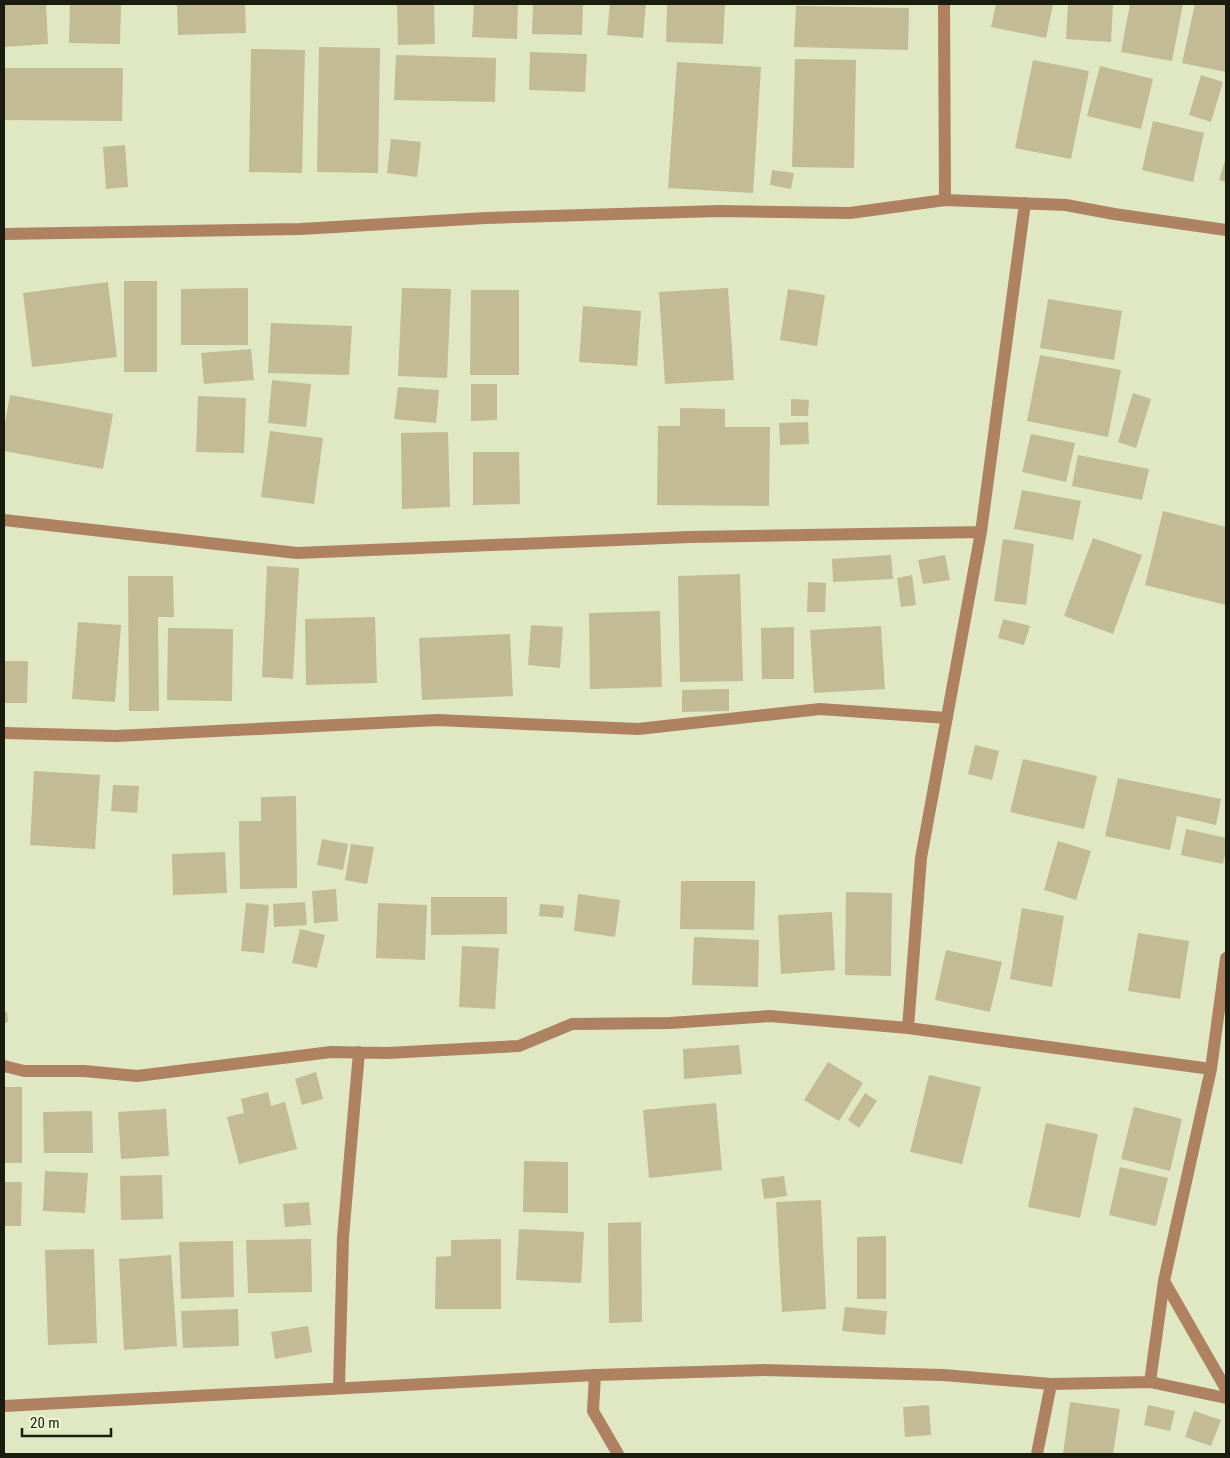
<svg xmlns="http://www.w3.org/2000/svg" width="1230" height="1458" font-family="'Roboto Condensed',sans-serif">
<rect width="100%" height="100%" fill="#dfe8c3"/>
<path fill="#c2bb96" d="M4 4H46L48 44 4 47Z
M70 4H121L120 44 69 43Z
M177 4H245L246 33 178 35Z
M397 4H434L435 44 398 45Z
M474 4H518L517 39 472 37Z
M533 4H583L582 35 532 34Z
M610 4H646L643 38 607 35Z
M667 4H725L723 44 666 42Z
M996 4H1053L1046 38 991 27Z
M1068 4H1113L1111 42 1066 39Z
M1130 4H1183L1172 61 1121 52Z
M1195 4H1226V72L1182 63Z
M796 6 909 8 908 50 794 47Z
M319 47 380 48 378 173 317 172Z
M251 49 305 50 302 173 249 172Z
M530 52 587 54 585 92 529 90Z
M396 55 496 58 495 102 394 100Z
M795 59 856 60 854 168 792 167Z
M1033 60 1089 71 1071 159 1015 148Z
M677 62 761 67 753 193 668 188Z
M1100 66 1153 79 1141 129 1087 116Z
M4 68H123L122 121 4 120Z
M1201 75 1223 82 1211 122 1189 115Z
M1153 121 1204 133 1193 182 1142 170Z
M391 139 421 142 417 177 387 173Z
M125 145 128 187 106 189 103 147Z
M1226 157V182L1219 180Z
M772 170 794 173 791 189 770 185Z
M124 281H157V372H124Z
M108 282 117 357 32 367 23 293Z
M248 288V345H181V289Z
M402 288 451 289 447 378 398 376Z
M728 288 734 380 665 384 659 292Z
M788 289 825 295 817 346 780 340Z
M471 290H519V375H470Z
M1048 299 1122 311 1114 360 1040 348Z
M583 306 641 311 637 366 579 362Z
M271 323 352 326 349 375 268 373Z
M251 349 254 380 204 384 201 353Z
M1040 355 1121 370 1108 437 1027 421Z
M272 380 311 384 306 427 268 423Z
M471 384H497V420L471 421Z
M398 387 439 390 436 423 394 419Z
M1133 393 1151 399 1136 448 1118 442Z
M10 395 113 414 103 469 4 451V428Z
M198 396 246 398 244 453 196 452Z
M791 399 809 400 808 416H791Z
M680 408 725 409V427H770L769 506 657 505 658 426H680Z
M808 422 809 444 780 445 779 423Z
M270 431 323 438 314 504 261 497Z
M448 432 450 507 402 509 401 433Z
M1031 434 1075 443 1066 482 1022 472Z
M473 452H519L520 504 473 505Z
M1078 455 1149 469 1142 500 1072 486Z
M1022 490 1081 501 1073 540 1014 529Z
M1163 511 1226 527V605L1145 585Z
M1093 538 1142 555 1113 634 1064 616Z
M1003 539 1034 544 1026 605 994 601Z
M891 555 893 579 833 582 832 559Z
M945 555 950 580 923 584 918 560Z
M267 566 299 568 293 679 262 677Z
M740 574 743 681 680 682 678 576Z
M912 575 916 605 901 607 897 578Z
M128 576H173L174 617H158L159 711H129Z
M808 582 826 583 825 612H807Z
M660 611 662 687 590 689 589 613Z
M375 617 377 683 306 685 305 619Z
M1003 619 1030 626 1024 645 998 638Z
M78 622 121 625 115 702 72 699Z
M531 625 563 627 560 668 528 665Z
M881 626 885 689 814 693 810 630Z
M794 627V679H762L761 628Z
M168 628 233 629 232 701 167 700Z
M510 634 513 696 422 700 419 638Z
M4 661H28L27 703H4Z
M729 689V711L682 712V690Z
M975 745 999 751 992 780 968 774Z
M1023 759 1097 776 1084 829 1010 812Z
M34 771 100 775 95 849 30 845Z
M1118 778 1221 799 1216 825 1177 816 1170 850 1105 836Z
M113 785 139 786 137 813 111 811Z
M296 796 297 888 240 889 239 821H261V797Z
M1186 829 1226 838V850L1223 864 1181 855Z
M322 839 348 844 343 870 317 865Z
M1058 841 1091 851 1076 900 1044 890Z
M351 844 374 847 367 884 345 880Z
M225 852 227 893 173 895 172 854Z
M681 881H755L754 930 680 929Z
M336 889 338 921 314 923 312 891Z
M846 892 892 893 891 976 845 975Z
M578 894 620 900 615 937 574 931Z
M431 897H507V934L431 935Z
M305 902 307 925 274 927 273 904Z
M246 903 269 905 264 953 241 951Z
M378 903 427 905 425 960 376 958Z
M540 904 564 906 563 918 539 916Z
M1022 908 1064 916 1052 987 1010 979Z
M832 912 835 970 781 974 778 915Z
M300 929 325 935 317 968 292 963Z
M1138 933 1189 941 1180 999 1128 991Z
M694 937 759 940 758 987 692 985Z
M462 946 499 948 495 1009 459 1007Z
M946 950 1002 962 990 1012 935 1000Z
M4 1012H7L8 1022 4 1023Z
M739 1045 742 1074 684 1079 683 1049Z
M828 1062 863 1083 839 1121 804 1100Z
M316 1072 323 1099 302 1105 295 1079Z
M929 1075 981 1087 962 1164 910 1152Z
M4 1087H22V1163H4Z
M268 1092 271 1106 285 1102 297 1149 239 1164 227 1117 244 1113 241 1099Z
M865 1093 877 1101 859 1128 848 1120Z
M716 1103 722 1170 649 1178 643 1110Z
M1134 1107 1182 1119 1170 1171 1121 1159Z
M166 1109 169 1156 121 1159 118 1112Z
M92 1111 93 1153H44L43 1112Z
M1046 1123 1098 1134 1080 1218 1028 1207Z
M524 1161 568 1162V1213L523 1212Z
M1120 1167 1168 1178 1156 1226 1109 1215Z
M45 1171 88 1173 85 1213 43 1211Z
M162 1175 163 1219 121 1220 120 1176Z
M784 1176 787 1196 764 1199 761 1179Z
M4 1182H22L21 1226H4Z
M821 1200 826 1309 782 1312 776 1202Z
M309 1202 311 1225 285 1227 283 1204Z
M641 1222 642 1322 609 1323 608 1223Z
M519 1229 584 1232 581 1283 516 1280Z
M886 1236V1299H857V1237Z
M311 1239 312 1292 248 1293 246 1240Z
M501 1239V1309H435L436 1257 451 1256V1240Z
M233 1241 234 1297 181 1299 179 1242Z
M94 1249 97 1343 48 1345 45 1250Z
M171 1255 177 1346 124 1350 119 1259Z
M845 1307 887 1311 885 1335 842 1331Z
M238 1309 239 1346 183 1348 181 1311Z
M308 1326 312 1352 275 1359 271 1332Z
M1070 1402 1120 1409 1113 1454H1063Z
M929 1405 931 1435 905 1437 903 1407Z
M1148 1405 1175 1411 1170 1431 1144 1425Z
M1194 1411 1221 1420 1211 1446 1185 1437Z"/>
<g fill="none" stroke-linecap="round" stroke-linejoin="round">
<path stroke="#ae8260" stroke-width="12" d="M944 4 945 200
M4 234 301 229 486 218 719 211 850 213 945 200 1066 205 1114 214 1226 230
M4 520 297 553 689 537 981 532
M4 733 116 736 437 720 638 729 820 709 947 718
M908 1028 921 858 981 532 1025 203
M4 1066 24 1071H84L137 1076 331 1052 387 1053 519 1046 572 1024 670 1023 770 1016 908 1028 1211 1069
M1164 1281 1226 1389
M595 1375 593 1411 618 1454
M1150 1382 1164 1281 1211 1069 1226 958
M339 1388 343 1237 359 1052
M4 1406 595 1375 764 1370 943 1375 1051 1384 1150 1382 1226 1398
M1037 1454 1051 1384"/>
</g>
<rect width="1230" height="1458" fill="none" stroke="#191c0f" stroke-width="10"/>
<path d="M22 1428v8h89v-8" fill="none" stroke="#191c0f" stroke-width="2.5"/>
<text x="30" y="1428" font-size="15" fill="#191c0f" stroke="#ecf6d0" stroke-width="4" paint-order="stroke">20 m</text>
</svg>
